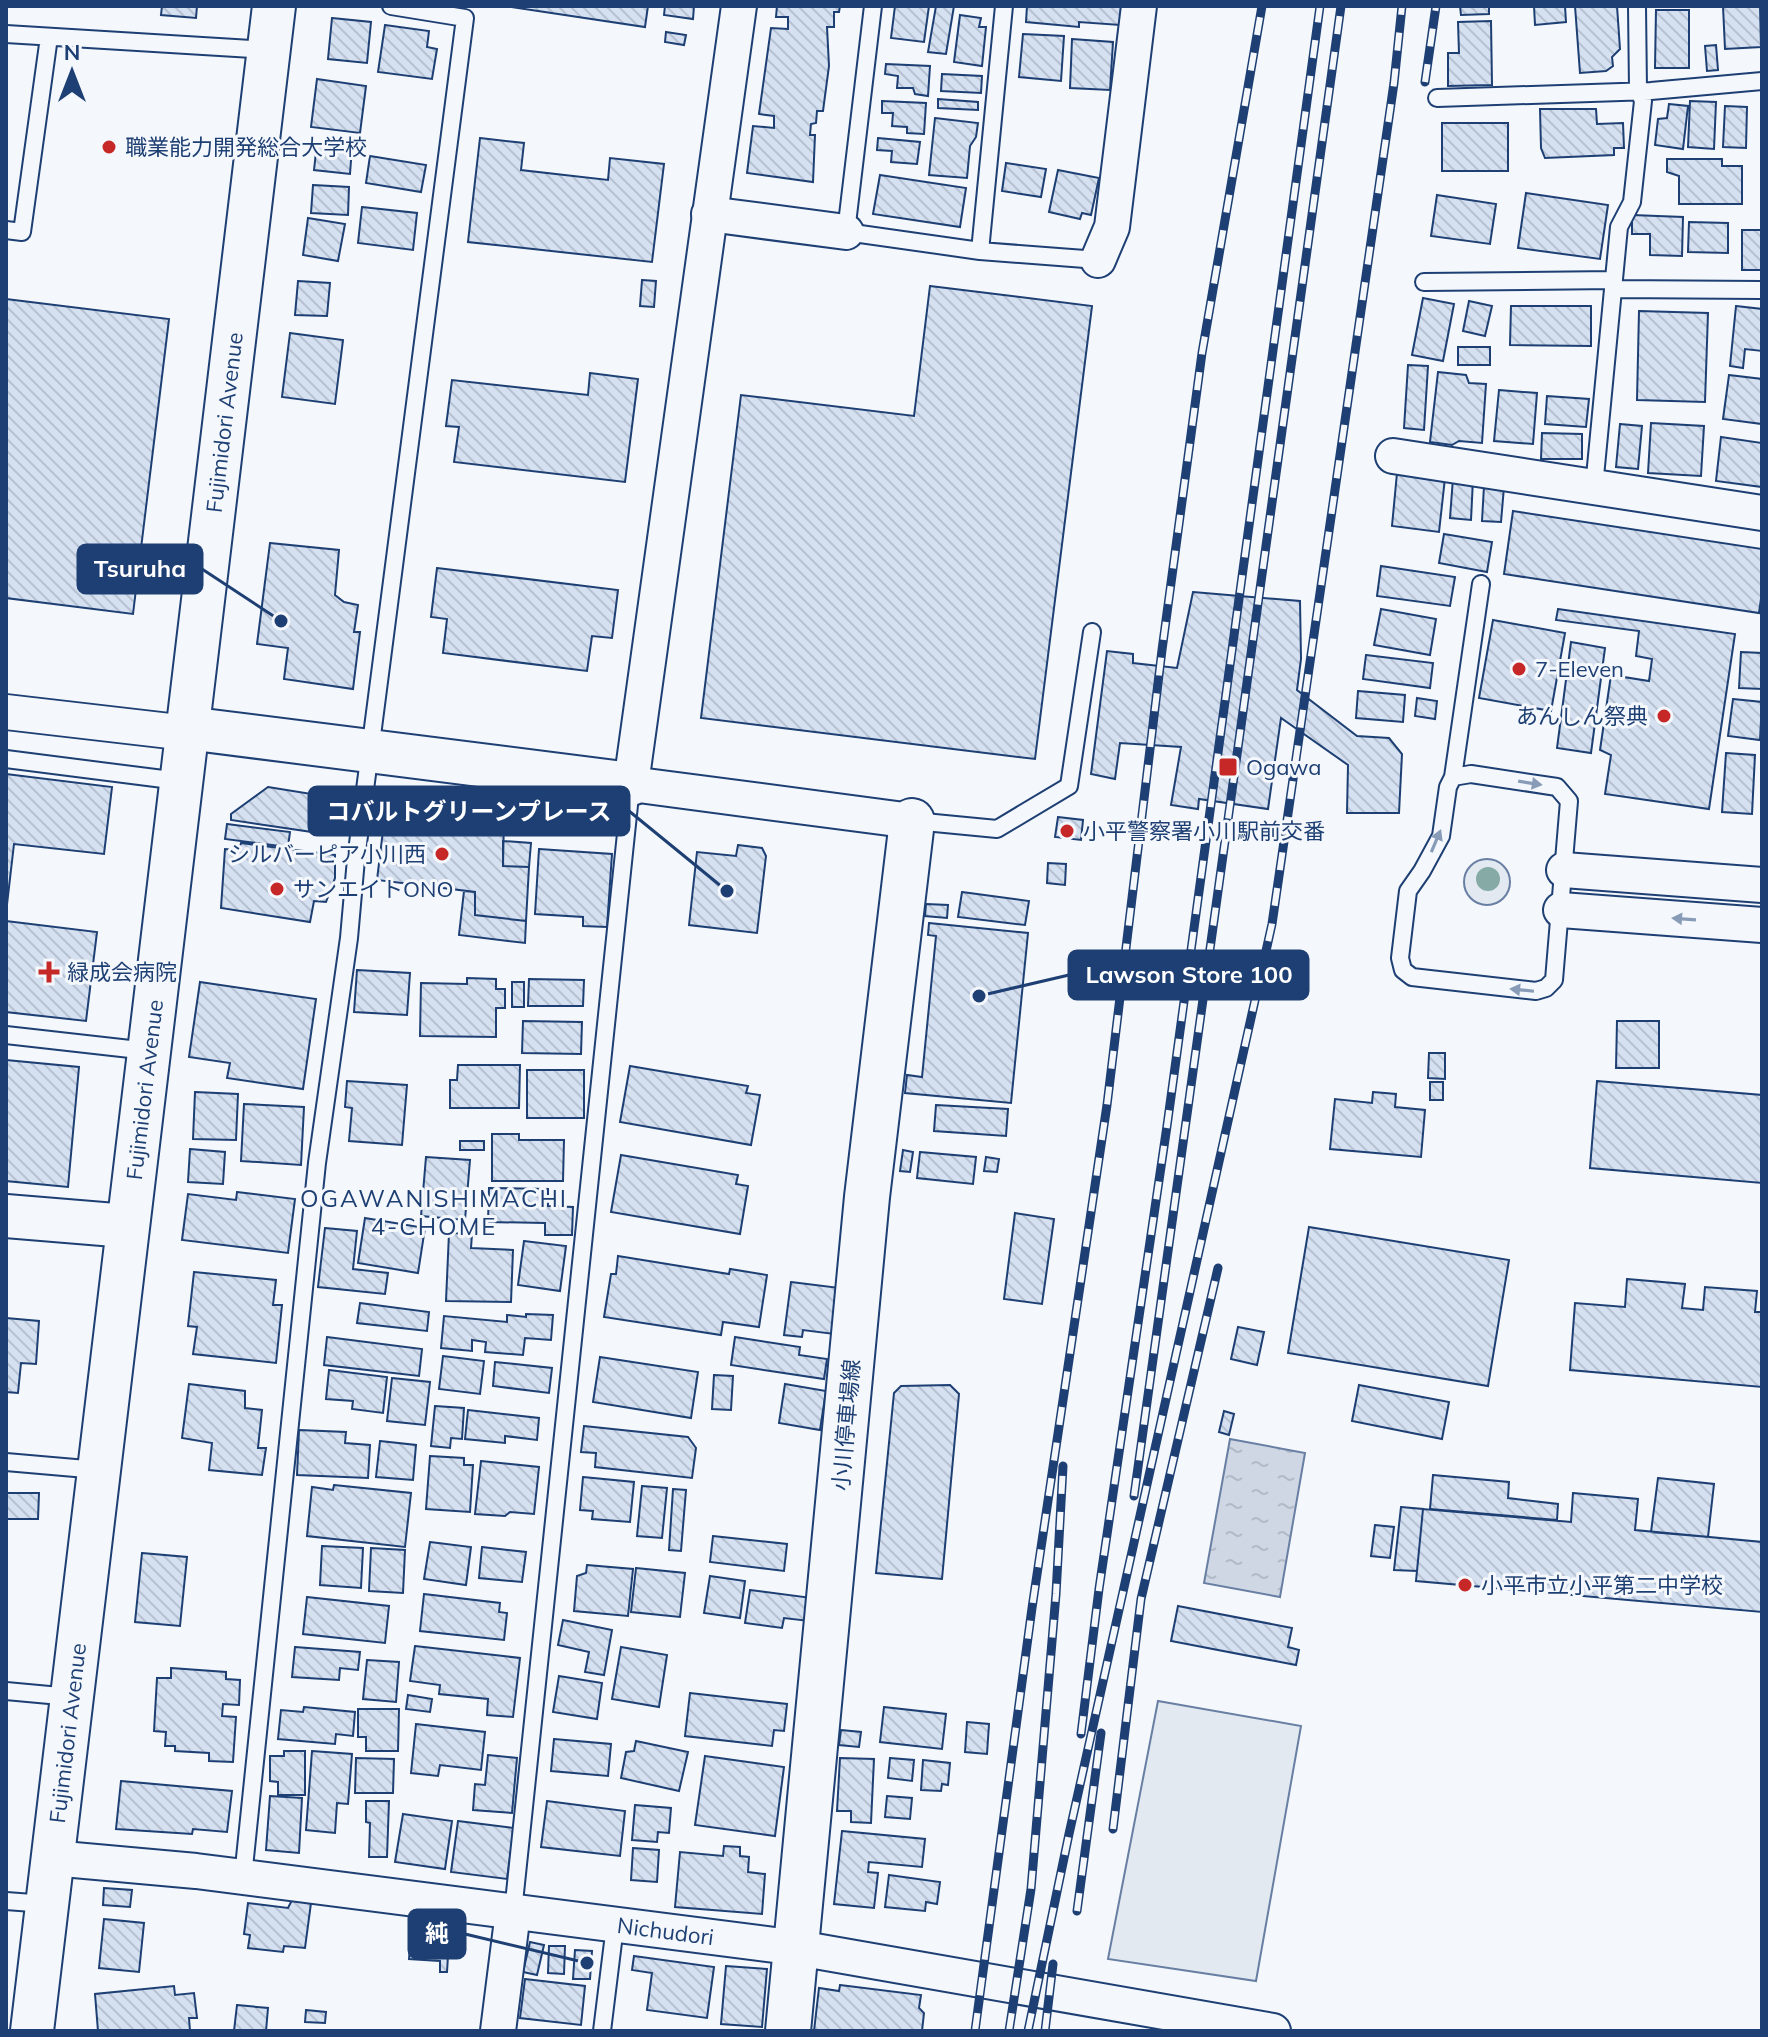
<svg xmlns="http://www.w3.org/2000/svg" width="1768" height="2037" font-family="Mulish,'Noto Sans JP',sans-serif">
<defs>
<pattern id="water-ripples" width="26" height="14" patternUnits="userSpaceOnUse" patternTransform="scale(2)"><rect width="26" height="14" fill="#cfd7e4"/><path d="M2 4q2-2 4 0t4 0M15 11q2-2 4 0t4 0" fill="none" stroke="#b1bac7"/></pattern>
<pattern id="building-back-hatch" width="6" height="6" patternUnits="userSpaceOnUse" patternTransform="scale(2)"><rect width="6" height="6" fill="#d5e0f0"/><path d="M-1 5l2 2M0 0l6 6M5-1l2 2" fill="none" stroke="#b6c1d1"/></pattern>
</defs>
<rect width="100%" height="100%" fill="#f4f7fb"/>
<path fill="#e3e9f0" stroke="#687fa3" stroke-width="2" d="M1464 882a23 23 0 1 1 46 0a23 23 0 1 1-46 0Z
M1158 1701 1301 1726 1256 1981 1108 1959Z"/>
<path fill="url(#water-ripples)" stroke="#687fa3" stroke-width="2" d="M1230 1439 1305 1453 1280 1597 1204 1583Z"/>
<path fill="url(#building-back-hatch)" stroke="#1d3f73" stroke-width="2" d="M162 6H197L196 18 161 15Z
M504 6H648L645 27Z
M665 6H694L693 19 664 15Z
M777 6H840L839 12H834V27H827L829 66 823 111H817L816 123 811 124 810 135H815L813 182 747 173 753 126 774 128V116L759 114 771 28 788 29V17H776Z
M895 6H929L924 42 891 38Z
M936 6H954L946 54 928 52Z
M1027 6H1121L1120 25 1079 22V27L1026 22Z
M1460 6H1489V14L1461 15Z
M1534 6H1565L1566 22 1535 25Z
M1575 6H1617L1620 49 1612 57 1613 66 1606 71 1580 73Z
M1723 6H1760L1761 47 1725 49Z
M1656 10H1689V68H1655Z
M960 15 981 18 979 27H986L982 66 954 62Z
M332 18 371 22 367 63 328 59Z
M1491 21 1492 85 1448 86V53H1459L1458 22Z
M385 25 429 31 427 47 437 49 432 79 378 72Z
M666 32 686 35 684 45 665 42Z
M1023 34 1064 36 1061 81 1019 77Z
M1072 39 1113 42 1110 90 1070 88Z
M1716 45 1718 70 1707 71 1705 46Z
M886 64 930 66 928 96 915 94 913 88H897L898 76 885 74Z
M942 74 982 76 981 93 941 91Z
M317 79 366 86 360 133 311 127Z
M938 99 978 102V110L938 108Z
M882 101 926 103 924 134 907 133V127L892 126 893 113H882Z
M1690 101 1716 102 1714 149 1688 147Z
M1669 104 1688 106 1683 149 1655 145 1658 119 1667 118Z
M1725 106 1747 107 1746 148 1723 147Z
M1540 109H1596L1597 124 1623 123 1624 148H1614V155L1545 158 1541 148Z
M935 118 978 123 976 137 970 146 967 178 929 175Z
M1442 123H1508V171H1442Z
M480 138 524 143 521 170 608 180 610 158 664 164 652 262 468 242Z
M878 138 920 142 917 164 891 162 892 151 877 150Z
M317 143 352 147 350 174 314 170Z
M370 156 426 165 421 192 366 183Z
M1667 159H1722V166H1742V204H1679V176L1667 172Z
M1006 163 1046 169 1041 197 1002 191Z
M1058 170 1099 178 1091 215 1082 213 1080 219 1049 212Z
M880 175 966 188 960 227 873 214Z
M313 185 349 187 348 215 311 213Z
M1526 193 1608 205 1600 259 1518 248Z
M1437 195 1496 204 1490 244 1431 236Z
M362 207 417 213 413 250 358 243Z
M1632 215 1683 217 1682 256 1650 255V234H1632Z
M308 218 345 224 338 261 303 255Z
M1689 222 1728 223V253L1688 252Z
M1742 230H1762V270H1742Z
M642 280 656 281 654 307 640 306Z
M298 281 330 283 327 316 295 315Z
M930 286 1092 306 1035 759 701 718 741 395 914 416Z
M1423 298 1454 304 1443 361 1412 355Z
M6 299 169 319 133 614 6 598Z
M1469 301 1492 306 1485 336 1463 331Z
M1511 306H1591V346L1510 345Z
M1736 306 1762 309V351L1745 349 1743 368 1730 366Z
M1639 311 1708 313 1705 402 1637 400Z
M290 333 343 340 335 404 282 397Z
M1458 347H1490V365H1458Z
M1408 365 1428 366 1424 430 1404 428Z
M1438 372 1466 375 1469 383 1486 384 1482 443 1459 441 1452 445 1430 442Z
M590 373 638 379 625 482 454 462 459 427 446 426 452 380 588 395Z
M1729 375 1762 379V424L1723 419Z
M1499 390 1537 393 1533 444 1494 441Z
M1547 396 1589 399 1586 427 1545 424Z
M1651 423 1704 426 1701 476 1648 473Z
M1620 424 1642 426 1638 469 1616 467Z
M1542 433 1582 434V459H1541Z
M1721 437 1762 443V487L1716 481Z
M1397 473 1445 478 1439 532 1392 526Z
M1453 478 1473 479 1471 520 1450 518Z
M1484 486 1504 487 1501 522 1482 521Z
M1513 511 1762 549V592L1759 613 1504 574Z
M1444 534 1492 542 1487 572 1439 563Z
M270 543 339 550 335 595 344 602 358 605 354 632H360L353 689 284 679 288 648 257 644Z
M1381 566 1455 577 1450 606 1377 596Z
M437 568 618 590 612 638 592 636 587 671 443 653 447 619 431 617Z
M1193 592 1300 601 1301 659 1297 690 1357 736 1389 738 1402 754 1399 813H1347L1348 765 1281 718 1268 809 1199 799 1198 809 1171 805 1181 747 1120 743 1115 779 1091 774 1107 651 1133 654V663L1177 668Z
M1381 609 1436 619 1430 655 1374 645Z
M1558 609 1735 634 1709 809 1605 794 1611 755 1600 750 1611 675 1649 681 1652 659 1636 656 1639 631 1556 620Z
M1493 620 1565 633 1551 711 1479 698Z
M1571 642 1605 648 1591 753 1557 748Z
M1741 652 1762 653V689L1739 688Z
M1366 655 1433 663 1430 688 1363 679Z
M1358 691 1405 695 1403 722 1356 718Z
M1417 698 1437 701 1435 719 1415 716Z
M1733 699 1762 702 1760 740 1728 736Z
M1726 753 1755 755 1752 814 1722 812Z
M6 774 112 787 104 854 14 844 6 913Z
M268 787 324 796 319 833 231 820V814Z
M386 806 504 817 503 866 529 867 526 921 475 915V892L377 880Z
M1058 817 1083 820 1081 840 1055 837Z
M227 824 290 832 288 847 225 839Z
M503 841 531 843 529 867 503 866Z
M241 843 335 855V878L326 902 314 901 310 922 221 908 225 849 239 850Z
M738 845 762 848 766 856 757 933 689 925 697 852 736 856Z
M539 849 612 854 607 927 583 926V917L535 914Z
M1048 863 1066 864 1065 885 1047 883Z
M464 891 475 892V915L526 921 525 943 459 935Z
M962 892 1029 901 1025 925 958 917Z
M926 904 948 905 947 918 925 916Z
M6 921 97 932 86 1021 6 1012Z
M929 923 1028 933 1011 1103 905 1093 907 1075 922 1077 936 936 928 935Z
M357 970 410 973 407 1015 354 1012Z
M467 978 496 979V989H505V1008H496V1037L420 1036 421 983 467 984Z
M529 979 584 980 583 1006H528Z
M200 982 316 999 303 1089 227 1078 230 1063 189 1057Z
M512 982H524V1007H512Z
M523 1021 582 1022 581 1054 522 1053Z
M1617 1021H1659V1068H1616Z
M1429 1053H1445V1079L1428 1078Z
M6 1060 79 1067 68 1187 6 1181Z
M458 1065H520L519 1108H450V1080H457Z
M630 1066 748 1086 746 1093 760 1095 751 1145 620 1122Z
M527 1070H584V1118H527Z
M347 1081 407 1085 402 1145 349 1141 352 1108 345 1107Z
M1597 1081 1762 1095V1183L1590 1168Z
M1430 1082H1443V1100H1430Z
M195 1092 238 1094 236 1140 193 1139Z
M1373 1092 1396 1094 1395 1107 1425 1110 1421 1157 1330 1149 1335 1099 1372 1103Z
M244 1104 304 1107 301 1165 241 1161Z
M936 1105 1008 1109 1006 1136 934 1131Z
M492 1134H519V1140H564L563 1181H492Z
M460 1141H484V1150H460Z
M190 1149 225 1152 223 1184 188 1182Z
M903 1150 913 1152 910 1172 900 1171Z
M920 1152 976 1157 973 1184 917 1178Z
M621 1155 738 1175 736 1184 748 1186 740 1234 611 1212Z
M426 1157 470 1160 465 1220 421 1216Z
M986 1157 999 1159 997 1172 984 1171Z
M489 1188 548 1189V1206L573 1207 572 1235H545V1223L488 1222Z
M237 1192 295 1199 288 1253 182 1240 188 1194 236 1200Z
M1015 1213 1054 1219 1042 1304 1004 1299Z
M365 1218 425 1228 418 1273 358 1263Z
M1309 1227 1509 1260 1488 1386 1288 1353Z
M325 1228 357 1231 353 1269 388 1273 385 1294 318 1287Z
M449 1233 472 1234 471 1248 513 1250 511 1302 446 1301Z
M524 1241 566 1246 560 1291 518 1285Z
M618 1256 729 1274 730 1269 767 1275 759 1327 723 1322 721 1335 604 1317 611 1274H616Z
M194 1272 276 1280 273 1305H282L276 1363 193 1354 197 1327 188 1326Z
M1627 1279 1685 1284 1682 1308 1703 1310 1705 1287 1757 1291 1755 1312H1762V1387L1570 1370 1575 1303 1625 1307Z
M791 1282 840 1288 834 1334 803 1330 802 1337 784 1335Z
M360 1303 429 1312 427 1331 357 1323Z
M526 1314 553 1315 551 1340 525 1338 523 1355 485 1352 486 1342 472 1340V1351L441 1348 444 1316 507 1322V1315L526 1317Z
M6 1318 39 1321 36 1364 21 1363 18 1393 6 1392Z
M1238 1327 1264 1332 1257 1365 1231 1359Z
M327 1337 422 1349 419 1376 324 1365Z
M735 1337 800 1347 799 1355 827 1359 824 1379 731 1365Z
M443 1356 484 1361 480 1394 439 1389Z
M600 1357 698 1372 691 1418 593 1402Z
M495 1362 552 1368 549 1393 493 1386Z
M329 1370 387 1377 383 1413 352 1409 353 1401 326 1399Z
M714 1375 733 1376 731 1410 712 1409Z
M392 1378 430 1382 425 1425 387 1421Z
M189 1384 245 1391V1408L262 1410 258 1448H266L262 1475 209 1470 212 1443 182 1438Z
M785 1384 826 1391 820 1430 779 1423Z
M950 1385 959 1394 942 1579 876 1573 894 1393 901 1386Z
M1359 1385 1449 1402 1442 1439 1352 1421Z
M435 1406 464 1408 462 1439 451 1438 450 1448 431 1446Z
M468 1410 539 1418 537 1440 505 1436V1443L465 1439Z
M1224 1411 1234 1414 1229 1435 1219 1432Z
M584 1426 688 1437 696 1448 692 1478 595 1467 596 1453 581 1452Z
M299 1430 346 1432 345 1443 370 1445 368 1478 297 1475Z
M380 1441 416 1445 413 1480 376 1477Z
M430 1456 464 1458V1465H473L470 1512 426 1509Z
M481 1461 539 1467 534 1514 510 1512 505 1516 475 1514Z
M1433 1475 1509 1482 1508 1498 1558 1504 1557 1520 1430 1509Z
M583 1477 634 1482 630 1522 592 1519 593 1511 580 1510Z
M1658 1478 1714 1484 1708 1537 1651 1532Z
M334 1485 411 1493 405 1547 307 1536 312 1487 333 1490Z
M642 1486 667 1488 662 1538 637 1536Z
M673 1489 686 1490 681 1551 669 1550Z
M6 1493H39L38 1519H6Z
M1573 1493 1638 1499 1635 1530 1762 1542V1612L1416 1581 1423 1509 1571 1522Z
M1401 1507 1423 1509 1417 1571 1394 1570Z
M1375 1525 1394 1527 1390 1558 1371 1556Z
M713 1536 787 1544 784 1571 710 1562Z
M430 1542 471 1547 466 1585 424 1579Z
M322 1546 363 1548 361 1588 320 1585Z
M482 1547 526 1552 522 1582 479 1578Z
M371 1548 405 1550 403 1593 369 1591Z
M142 1553 187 1557 180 1626 135 1622Z
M587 1565 633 1569 628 1616 574 1611 577 1576 586 1573Z
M636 1568 685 1573 680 1617 631 1612Z
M710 1576 745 1581 740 1618 704 1613Z
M750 1590 812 1598 809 1621 784 1618 782 1628 745 1623Z
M424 1594 500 1603 499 1612 507 1613 504 1640 420 1631Z
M307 1597 389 1606 385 1643 303 1634Z
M1178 1606 1292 1628 1288 1647 1299 1650 1296 1665 1171 1641Z
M563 1620 612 1630 604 1675 585 1672 589 1652 558 1645Z
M415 1646 520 1658 513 1717 487 1715 488 1699 439 1694 440 1685 410 1681Z
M295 1647 360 1652 358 1670 340 1668 339 1680 292 1677Z
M621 1647 667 1655 659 1707 612 1699Z
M367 1660 399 1662 396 1702 363 1699Z
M171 1668 226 1672V1679L240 1680 239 1705 223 1704 222 1716 236 1717 233 1762 209 1761V1753L175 1751V1746H165L166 1732 154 1731 157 1678H171Z
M559 1676 602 1683 597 1719 553 1712Z
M690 1693 787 1704 784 1731 774 1730 772 1746 685 1736Z
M408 1695 432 1699 430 1712 406 1709Z
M304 1707 355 1712 353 1736 336 1734 335 1744 278 1739 281 1710 303 1712Z
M884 1707 946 1714 942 1749 880 1742Z
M358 1709H399L398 1751H366V1737H358Z
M967 1722 989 1724 987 1754 965 1752Z
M416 1724 485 1732 481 1770 440 1765 438 1776 411 1773Z
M841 1730 861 1732 859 1747 839 1745Z
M554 1739 611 1744 608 1776 551 1771Z
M636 1741 688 1752 679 1791 621 1778 626 1752 634 1751Z
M284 1751H305V1795H278V1782L270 1781V1756H284Z
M312 1751 352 1754 348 1804 337 1803 335 1833 306 1830Z
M488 1755 517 1758 512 1813 473 1810 475 1784 485 1785Z
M705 1756 784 1767 775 1836 695 1825Z
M356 1758 394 1759 393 1793H355Z
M840 1758 874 1759 871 1823 851 1822V1811H837Z
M890 1758 914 1760 912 1781 888 1778Z
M923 1760 950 1763 948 1785 942 1784 941 1791 921 1790Z
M121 1781 232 1791 227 1832 193 1829 192 1834 116 1829Z
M270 1796 302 1798 299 1853 266 1850Z
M887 1796 912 1798 910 1819 885 1817Z
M366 1801H389L387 1857H369L370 1823 366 1822Z
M547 1801 625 1811 620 1856 541 1847Z
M635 1805 671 1808 669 1833 658 1832 657 1842 632 1840Z
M403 1814 452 1821 445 1869 395 1862Z
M458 1821 514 1828 507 1879 451 1872Z
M842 1831 925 1839 922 1867 869 1862 868 1872 878 1873 874 1908 834 1904Z
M724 1846 740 1847V1856L749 1857 748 1872 765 1874 762 1914 675 1907 680 1852 723 1856Z
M633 1848 659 1850 657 1882 631 1880Z
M889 1875 940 1882 937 1904 926 1902 925 1911 885 1907Z
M104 1888 132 1890 130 1907 103 1905Z
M292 1900 311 1903 305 1948 284 1946 283 1952 248 1948 250 1935 244 1934 248 1903 288 1908Z
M104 1919 144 1923 139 1972 99 1968Z
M412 1921 450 1923 447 1972H440V1961L409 1959Z
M530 1942 544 1945 537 1975 523 1972Z
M549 1946H565L564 1974 548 1973Z
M575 1950 592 1951 590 1979H573Z
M634 1956 714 1967 707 2018 647 2010 652 1973 632 1970Z
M726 1966 767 1969 762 2027 721 2024Z
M525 1979 585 1986 581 2025 520 2018Z
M840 1985 921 1995 919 2008 924 2013 922 2031H814L819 1988 839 1991Z
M174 1986 175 1995 194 1993 197 2018H189L190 2031H98L95 1994Z
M237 2005 268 2008 266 2031H234Z
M306 2010 326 2012 325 2023 305 2022Z"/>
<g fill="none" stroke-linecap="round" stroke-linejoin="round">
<defs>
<path id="service" d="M873 6 846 232 980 251 1004 6
M6 34 267 50
M1437 98 1651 91 1762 81
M6 230 22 232 49 37
M980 251 1098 260
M1424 282 1614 280
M1613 289 1762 290
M1594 487 1619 227 1632 202 1643 101 1638 89 1637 6
M6 759 179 781
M1453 777 1471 774 1557 787 1569 801 1554 980 1546 988 1536 991 1412 977 1403 970 1400 958 1408 891 1422 871 1441 836 1448 787 1453 777 1481 584
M914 821 997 829 1069 786 1092 632
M6 1035 148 1051
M6 1462 98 1470
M6 1691 71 1697
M243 1877 317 1163 349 938 356 859 465 18 391 6
M6 1901 46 1904
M513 1912 631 786
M602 2031 615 1926"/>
<g id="minor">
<path d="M739 6 631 784 912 821"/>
<path d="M709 214 846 232"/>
<path d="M1098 260 1112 227 1139 6"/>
<path d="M1393 456 1762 513"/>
<path d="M6 712 187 733"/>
<path d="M1564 870 1762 885"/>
<path d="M1561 910 1762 925"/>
<path id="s1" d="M52 1858 196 1871 798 1948 1273 2031"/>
<path d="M498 2031 513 1912"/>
</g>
<g id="tertiary">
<path d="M187 728 631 784"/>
<path d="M6 1216 127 1226"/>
<path id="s2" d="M32 2031 274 6"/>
</g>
<path id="secondary" d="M788 2031 867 1197 912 821"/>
</defs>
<use href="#service" stroke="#1d3f73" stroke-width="20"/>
<use href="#minor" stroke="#1d3f73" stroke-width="38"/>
<use href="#tertiary" stroke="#1d3f73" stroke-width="46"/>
<use href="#secondary" stroke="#1d3f73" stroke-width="48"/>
<use href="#service" stroke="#f4f7fb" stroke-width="16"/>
<use href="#minor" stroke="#f4f7fb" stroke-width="34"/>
<use href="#tertiary" stroke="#f4f7fb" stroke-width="42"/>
<use href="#secondary" stroke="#f4f7fb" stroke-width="44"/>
<defs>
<path id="rail" d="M1425 82 1436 6
M1134 1496 1341 6
M1081 1734 1099 1589 1167 1126 1320 6
M1113 1829 1141 1599 1218 1268
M1077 1911 1101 1733
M975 2031 1032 1608 1107 1105 1162 650 1202 353 1262 6
M1009 2031 1031 1889 1056 1594 1063 1466
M1028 2031 1069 1834 1272 924 1394 83 1402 6
M1045 2031 1053 1964"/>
</defs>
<use href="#rail" stroke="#1d3f73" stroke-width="9"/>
<use href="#rail" stroke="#f4f7fb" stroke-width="6" stroke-dasharray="18" stroke-linecap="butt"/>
</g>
<circle fill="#86aba6" cx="1488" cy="879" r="12"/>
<defs><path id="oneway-solid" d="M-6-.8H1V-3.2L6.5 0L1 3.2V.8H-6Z" transform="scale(2)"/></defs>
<g fill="#889bb7">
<use href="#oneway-solid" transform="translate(1530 783) rotate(9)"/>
<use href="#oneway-solid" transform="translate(1436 841) rotate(-67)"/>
<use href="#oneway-solid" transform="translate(1684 919) rotate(-176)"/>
<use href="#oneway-solid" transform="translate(1522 990) rotate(-174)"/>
</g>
<g fill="#c62828" stroke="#f4f7fb" stroke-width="3">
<circle cx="109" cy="147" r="8"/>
<circle cx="1519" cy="669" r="8"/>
<circle cx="1664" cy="716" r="8"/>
<rect x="1218" y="757" width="20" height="20" rx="4"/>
<circle cx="1067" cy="831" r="8"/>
<circle cx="442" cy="854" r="8"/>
<circle cx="277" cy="889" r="8"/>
<path d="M45 960h8v8h8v8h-8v8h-8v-8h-8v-8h8z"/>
<circle cx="1465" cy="1585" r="8"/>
</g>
<g text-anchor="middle" stroke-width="6" stroke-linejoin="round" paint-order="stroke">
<g font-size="22" fill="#1d3f73" stroke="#f4f7fb" text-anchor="start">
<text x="125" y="155">職業能力開発総合大学校</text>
<text x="1535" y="677">7-Eleven</text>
<text x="1648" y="724" text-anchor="end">あんしん祭典</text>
<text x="1246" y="775">Ogawa</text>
<text x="1083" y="839">小平警察署小川駅前交番</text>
<text x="426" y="862" text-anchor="end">シルバーピア小川西</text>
<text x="293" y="897">サンエイトONO</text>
<text x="67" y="980">緑成会病院</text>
<text x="1481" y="1593">小平市立小平第二中学校</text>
</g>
<g font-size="22" fill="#1d3f73" stroke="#f4f7fb">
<text dy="8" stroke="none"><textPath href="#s2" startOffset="1620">Fujimidori Avenue</textPath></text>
<text dy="8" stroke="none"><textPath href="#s2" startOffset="948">Fujimidori Avenue</textPath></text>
<text transform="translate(846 1425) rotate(-85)" y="8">小川停車場線</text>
<text dy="8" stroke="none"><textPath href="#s2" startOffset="300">Fujimidori Avenue</textPath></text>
<text dy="8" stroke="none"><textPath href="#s1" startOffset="618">Nichudori</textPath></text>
</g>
<g font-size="24" letter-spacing="2" fill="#1d3f73" stroke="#f4f7fb">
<text x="434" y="1207">OGAWANISHIMACHI<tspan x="434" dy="28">4-CHOME</tspan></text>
</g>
</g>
<path fill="none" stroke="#1d3f73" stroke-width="3" d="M281 621L202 569M727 891L629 811M979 996L1069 975M587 1963L465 1934"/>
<g fill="#1d3f73" stroke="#f4f7fb" stroke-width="3">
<circle cx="281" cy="621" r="8"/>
<circle cx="727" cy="891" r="8"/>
<circle cx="979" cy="996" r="8"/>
<circle cx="587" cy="1963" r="8"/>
</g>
<g fill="#1d3f73" stroke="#1d3f73" stroke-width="3">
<rect x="78" y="545" width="124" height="48" rx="8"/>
<rect x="309" y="787" width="320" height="48" rx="8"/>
<rect x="1069" y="951" width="239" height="48" rx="8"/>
<rect x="409" y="1910" width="56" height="48" rx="8"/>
</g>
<g font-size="24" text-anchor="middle" font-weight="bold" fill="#fff">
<text x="140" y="577">Tsuruha</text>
<text x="469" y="820">コバルトグリーンプレース</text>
<text x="1189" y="983">Lawson Store 100</text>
<text x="437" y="1942">純</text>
</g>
<rect width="1768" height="2037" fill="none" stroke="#1d3f73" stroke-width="16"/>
<g transform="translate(72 72)" stroke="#f4f7fb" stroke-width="6" paint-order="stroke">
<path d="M0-6L14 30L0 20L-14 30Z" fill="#1d3f73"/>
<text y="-12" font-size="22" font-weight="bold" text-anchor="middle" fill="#1d3f73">N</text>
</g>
</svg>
